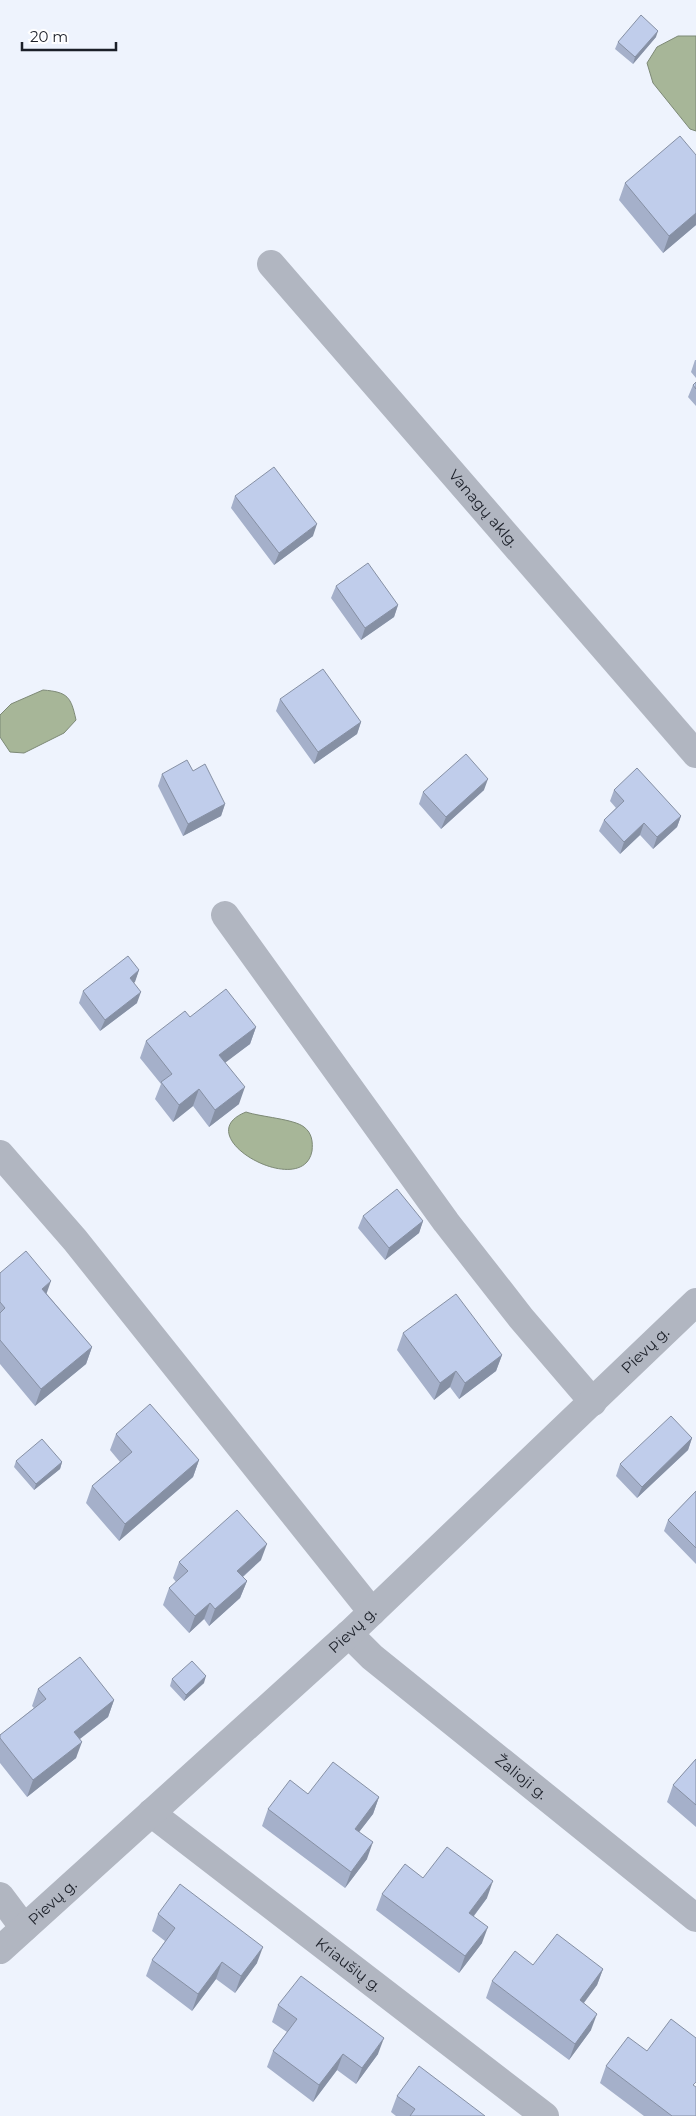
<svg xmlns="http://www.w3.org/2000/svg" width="696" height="2116" font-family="Montserrat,sans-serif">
<rect width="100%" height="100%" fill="#eef3fd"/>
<path fill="#a7b698" stroke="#7d8976" d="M678 36H696V131L690 129 653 83 647 63 657 47Z
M43 690C68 692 71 697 76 720L64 733 24 753 10 752 0 737V715L11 704Z
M246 1112C261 1117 294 1119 304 1127 312 1133 313 1142 312 1151 303 1201 185 1136 246 1112Z"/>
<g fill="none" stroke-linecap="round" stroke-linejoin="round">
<g stroke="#b1b6c1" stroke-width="28">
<path id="s1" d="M271 264 696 754"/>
<path d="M225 915 446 1222 521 1318 593 1402"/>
<path d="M0 1154 75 1240 372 1612"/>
<path id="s2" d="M349 1634 372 1657 696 1918"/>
<path id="s3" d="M151 1813 545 2116"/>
<path d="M0 1896 24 1928"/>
<path id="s4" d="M0 1950 349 1634 696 1302"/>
</g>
</g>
<path fill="#a5b0ca" d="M656 37 633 64 615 49 618 42Z
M696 155V225L663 253 619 200 625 183Z
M695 360H696V378L691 372Z
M696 382V406L688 397 693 385Z
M235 496 313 536 274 565 231 508Z
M336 586 398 605 394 617 361 640 331 598Z
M280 699 361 722 357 734 314 764 276 711Z
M193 771 225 804 221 816 183 836 158 786 162 774Z
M484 790 441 829 419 804 423 792Z
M614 790 681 816 677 827 653 849 640 835 620 854 599 831 604 820 616 808 610 801Z
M139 970 134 983 137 1003 100 1031 79 1003 83 991Z
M190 1017 256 1027 250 1044 225 1062 239 1104 209 1127 193 1106 173 1122 155 1099 161 1084 140 1058 146 1041Z
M363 1216 423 1221 419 1233 385 1260 358 1228Z
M0 1273 47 1294 92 1347 86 1364 35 1406 0 1364Z
M403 1333 502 1355 496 1371 459 1399 450 1387 434 1400 397 1350Z
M116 1434 199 1460 193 1477 119 1541 86 1503 92 1486 120 1462 110 1450Z
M692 1438 688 1450 637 1498 616 1476 620 1464Z
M16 1461 62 1462 60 1469 34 1490 14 1467Z
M696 1491V1564L664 1531 668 1520Z
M261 1560 243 1577 247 1581 240 1598 209 1626 204 1619 189 1633 163 1605 169 1588 176 1582 173 1578 179 1562Z
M172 1679 204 1683 184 1701 170 1686Z
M38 1689 114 1700 108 1717 80 1739 76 1758 27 1797 0 1763V1735L34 1708 32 1706Z
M696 1759V1827L667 1802 673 1785Z
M308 1794 379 1797 373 1814 359 1832 367 1859 345 1888 262 1826 268 1809Z
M423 1878 487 1898 474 1916 482 1943 459 1973 376 1910 382 1894Z
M158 1914 257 1963 235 1993 216 1979 192 2011 146 1976 152 1960 165 1941 152 1931Z
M533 1965 603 1969 597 1985 584 2003 591 2030 569 2060 486 1998 492 1981Z
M278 2005 378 2054 356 2084 337 2070 313 2102 267 2067 273 2051 287 2032 272 2022Z
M606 2066 696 2116H644L600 2083Z
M397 2096 485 2116H396L391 2112Z"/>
<path fill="#8690a4" d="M658 31 656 37 633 64 635 57Z
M696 213V225L663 253 669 236Z
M317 524 313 536 274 565 279 553Z
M398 605 394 617 361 640 365 628Z
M361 722 357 734 314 764 318 752Z
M488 779 484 790 441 829 446 817Z
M225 804 221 816 183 836 188 824Z
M681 816 677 827 653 849 657 837Z
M644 823 640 835 620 854 624 842Z
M139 970 135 982 125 990 130 978Z
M141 992 137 1003 100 1031 105 1020Z
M256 1027 250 1044 213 1072 219 1055Z
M245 1087 239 1104 209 1127 215 1110Z
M199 1089 193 1106 173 1122 179 1105Z
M423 1221 419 1233 385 1260 389 1248Z
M51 1281 45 1298 42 1289Z
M92 1347 86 1364 35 1406 41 1389Z
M502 1355 496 1371 459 1399 465 1383Z
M456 1371 450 1387 434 1400 440 1383Z
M692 1438 688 1450 637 1498 642 1487Z
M199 1460 193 1477 119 1541 125 1524Z
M62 1462 60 1469 34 1490 36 1484Z
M267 1544 261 1560 231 1587 237 1571Z
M247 1581 240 1598 209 1626 215 1609Z
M210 1603 204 1619 189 1633 195 1616Z
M206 1676 204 1683 184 1701 186 1695Z
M114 1700 108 1717 68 1748 74 1732Z
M82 1742 76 1758 27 1797 33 1780Z
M379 1797 373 1814 349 1845 355 1829Z
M373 1842 367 1859 345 1888 351 1872Z
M493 1881 487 1898 463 1930 469 1913Z
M488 1927 482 1943 459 1973 465 1956Z
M263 1947 257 1963 235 1993 241 1976Z
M222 1962 216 1979 192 2011 198 1994Z
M603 1969 597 1985 573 2017 580 2000Z
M597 2014 591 2030 569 2060 575 2044Z
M384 2038 378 2054 356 2084 362 2068Z
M343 2054 337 2070 313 2102 319 2085Z"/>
<path fill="#c0cdeb" stroke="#8690a4" d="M641 15 658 31 635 57 618 42Z
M680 136 696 155V213L669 236 625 183Z
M696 382V389L693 385Z
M274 467 317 524 279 553 235 496Z
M368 563 398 605 365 628 336 586Z
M323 669 361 722 318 752 280 699Z
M466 754 488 779 446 817 423 792Z
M187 760 193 771 205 764 225 804 188 824 162 774Z
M637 768 681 816 657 837 644 823 624 842 604 820 624 801 614 790Z
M128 956 139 970 130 978 141 992 105 1020 83 991Z
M226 989 256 1027 219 1055 245 1087 215 1110 199 1089 179 1105 161 1082 172 1074 146 1041 185 1011 190 1017Z
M397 1189 423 1221 389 1248 363 1216Z
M26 1251 51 1281 42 1289 92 1347 41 1389 0 1340V1313L5 1308 0 1302V1273Z
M456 1294 502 1355 465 1383 456 1371 440 1383 403 1333Z
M150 1404 199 1460 125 1524 92 1486 132 1452 116 1434Z
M671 1416 692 1438 642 1487 620 1464Z
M42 1439 62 1462 36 1484 16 1461Z
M696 1491V1548L668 1520Z
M237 1510 267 1544 237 1571 247 1581 215 1609 210 1603 195 1616 169 1588 188 1571 179 1562Z
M80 1657 114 1700 74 1732 82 1742 33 1780 0 1738V1735L46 1699 38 1689Z
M192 1661 206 1676 186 1695 172 1679Z
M696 1759V1805L673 1785Z
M333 1762 379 1797 355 1829 373 1842 351 1872 268 1809 290 1780 308 1794Z
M447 1847 493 1881 469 1913 488 1927 465 1956 382 1894 405 1864 423 1878Z
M180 1884 263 1947 241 1976 222 1962 198 1994 152 1960 175 1928 158 1914Z
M557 1934 603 1969 580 2000 597 2014 575 2044 492 1981 515 1951 533 1965Z
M301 1976 384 2038 362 2068 343 2054 319 2085 273 2051 297 2019 278 2005Z
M671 2019 696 2038V2082L693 2085 696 2087V2116H672L606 2066 628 2037 647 2051Z
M419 2066 485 2116H410L415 2109 397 2096Z"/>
<g text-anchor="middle" stroke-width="4" stroke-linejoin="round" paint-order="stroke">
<g font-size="15" fill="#1b1f28" stroke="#fff">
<text dy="5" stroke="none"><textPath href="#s1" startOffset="324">Vanagų aklg.</textPath></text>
<text dy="5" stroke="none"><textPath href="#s4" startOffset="881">Pievų g.</textPath></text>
<text dy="5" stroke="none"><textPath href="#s4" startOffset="476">Pievų g.</textPath></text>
<text dy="5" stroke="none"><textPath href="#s2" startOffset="224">Žalioji g.</textPath></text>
<text dy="5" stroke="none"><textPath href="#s4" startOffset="71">Pievų g.</textPath></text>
<text dy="5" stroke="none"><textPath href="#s3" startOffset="249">Kriaušių g.</textPath></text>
</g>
</g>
<path d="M22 42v8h94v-8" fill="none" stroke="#1b1f28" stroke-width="2.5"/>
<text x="30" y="42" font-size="15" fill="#1b1f28" stroke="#ffffff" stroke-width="4" paint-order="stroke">20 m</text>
</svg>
